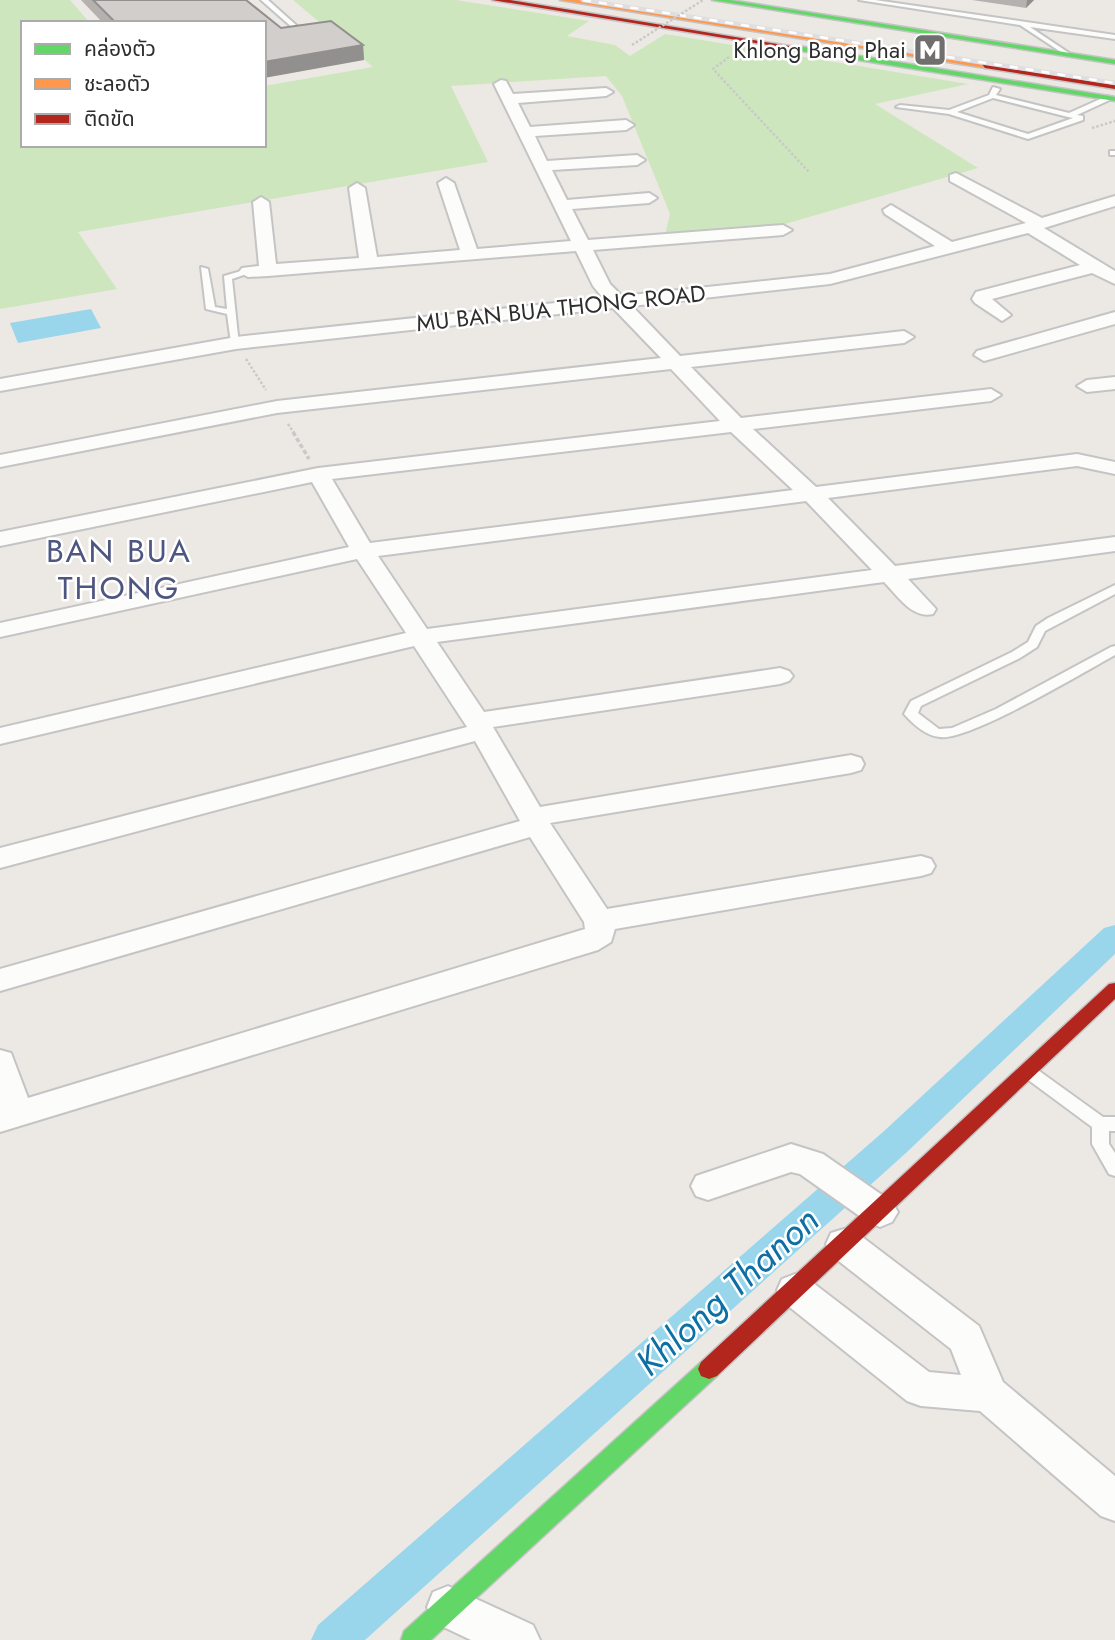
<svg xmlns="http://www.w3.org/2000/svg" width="1115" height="1640" font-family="Jost,'Noto Sans Thai',sans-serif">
<rect width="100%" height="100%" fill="#ece8e4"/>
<path fill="#cee6be" d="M0 0H70L90 23H23V145H264V86L373 67 293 0H456L589 21 567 36 615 45 630 56 665 34 968 84 875 104 978 168 785 224 665 235 670 214 622 96 606 76 451 86 488 162 78 232 117 289 0 309Z"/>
<path fill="#99d6ec" d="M91 309 101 328 18 343 10 323Z"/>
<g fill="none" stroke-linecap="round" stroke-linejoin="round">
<path fill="#99d6ec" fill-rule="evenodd" d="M1115 925V954L907 1152 365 1640H311L318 1625 883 1132 1104 928Z"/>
<defs>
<path id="lane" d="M261 0H268L306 34V36H302Z
M859 0H875L1115 35V39L1030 27 1069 53 1067 56 1020 25Z
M993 87 1000 89 996 95 1069 113 1107 96 1114 98 1077 115 1083 116V120L1028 139 949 114 896 107 900 105 949 110 989 95ZM993 98 1068 117 1073 118 1028 134 957 112Z
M1110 151H1115V155H1110Z
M201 267 208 269 215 307 227 309 224 276 248 269 252 272 232 279 239 345 231 343 227 314 206 309Z
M1115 585V594L1045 631 1037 647 1020 658 921 706 918 713 939 729 952 728 996 709 1111 647 1115 646V655C1084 672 969 741 940 737 926 736 913 724 904 714L911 701 1012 652 1028 642 1036 626 1048 618Z
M1029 1066 1035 1068 1103 1117H1115V1131H1109V1144L1115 1153V1176L1109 1174 1092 1144V1127L1023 1076 1021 1072 1023 1068Z"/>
<path id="street" d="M501 80 506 81 513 94 606 88 613 92 606 96 518 103 530 127 626 120 634 125 626 130 535 136 547 161 637 155 645 160 637 165 552 170 567 200 649 193 657 198 649 203 572 209 588 240 783 225 792 230 783 235 593 250 610 284 622 296 830 274 935 246 885 214 883 210 891 205 952 242 1026 223 950 181V175L956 173 1042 218 1115 196V206L1044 228 1115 271V284L1092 273 992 299 1011 315 1002 321 975 303 972 299 976 292 1080 265 1028 233 830 284 632 306 680 356 904 331 914 337 904 343 691 367 741 418 991 389 1001 395 991 401 753 429 816 487 1077 454 1115 462V474L1077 466 828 498 895 566 1115 537V551L908 579 936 609 933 614C912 619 898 596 884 582L437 642 484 712 780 668 789 671 793 676 789 681 780 684 493 727 540 807 851 755 861 758 864 764 861 770 851 773 550 823 607 909 921 856 931 859 935 866 931 873 921 876 615 929 611 942 598 950 0 1132V1050L11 1053 28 1098 585 929 584 922 530 837 0 991V969L520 821 475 741 0 868V848L467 727 414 646 0 744V728L406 633 357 559 0 637V623L349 547 312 482 0 546V532L318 468 720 421 671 369 277 413 0 467V455L277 401 661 358 613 308 236 349 0 391V379L236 337 603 298 593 286 576 251 268 276 248 277 239 272 242 268 259 266 253 202 261 197 269 202 276 264 359 258 349 188 357 183 365 188 377 257 460 250 438 183 446 178 454 183 477 249 571 241 494 84ZM731 432 793 490 370 543 332 479ZM806 501 872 570 427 629 378 556Z
M1115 312V324L984 361 974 355 977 351Z
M1115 377V389L1087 392 1077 386 1087 380Z
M791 1144 823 1154 892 1202 898 1212 892 1222 880 1227 868 1222 800 1174 791 1172 708 1200 696 1196 691 1186 696 1176Z
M844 1229 857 1233 979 1326 1003 1382 1115 1476V1521L1101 1516 980 1411 921 1406 907 1401 782 1301 777 1290 782 1279 795 1274 808 1279 929 1372 961 1375 951 1349 831 1255 826 1244 831 1233Z
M448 1586 533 1625 540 1640H471L433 1622 427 1607 433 1592Z"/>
<path id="fast" d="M712 0H730L1115 60V64Z
M798 46 1115 97V101L795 50Z
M709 1359 717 1362 720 1369 717 1376 431 1640H401L404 1631 701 1362Z"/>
<path id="slow" d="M560 0H578L989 66 985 68Z"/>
<path id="jam" d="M492 0H510L802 48 798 50Z
M982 64 1115 85V89L985 68Z
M1115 983V999L717 1376 709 1379 701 1376 698 1369 701 1362 1109 984Z"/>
</defs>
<use href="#lane" stroke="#c5c4c5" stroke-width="4"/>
<use href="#street" stroke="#c5c4c5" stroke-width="4"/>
<use href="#fast" stroke="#c5c4c5" stroke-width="3"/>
<use href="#slow" stroke="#c5c4c5" stroke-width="3"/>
<use href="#jam" stroke="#c5c4c5" stroke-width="3"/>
<path stroke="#c9c9c8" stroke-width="2.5" stroke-dasharray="2.5 2" stroke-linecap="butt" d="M729 57 713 69 809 172
M1092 128 1115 121
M246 359 266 390
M288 424 294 433"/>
<path stroke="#c9c9c8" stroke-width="3.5" stroke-dasharray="4.5 2.5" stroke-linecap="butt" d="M293 432 309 459"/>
<use href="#lane" fill="#fcfcfb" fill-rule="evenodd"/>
<use href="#street" fill="#fcfcfb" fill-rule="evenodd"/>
<use href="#fast" fill="#63d668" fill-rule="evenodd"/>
<use href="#slow" fill="#ff974d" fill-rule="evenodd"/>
<use href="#jam" fill="#b3261e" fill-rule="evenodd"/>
<defs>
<path id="rail" d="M583 0 1115 83"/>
</defs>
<use href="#rail" stroke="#dfdfe1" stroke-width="4.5"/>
<use href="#rail" stroke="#fff" stroke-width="2.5" stroke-dasharray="8" stroke-linecap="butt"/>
<path stroke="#c9c9c8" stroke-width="2.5" stroke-dasharray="2.5 2" stroke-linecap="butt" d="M632 45 703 0"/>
</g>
<path fill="#b4b1af" d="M81 0H246L281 28 363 45 364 60 264 23H103Z
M972 0H1034L1026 8Z"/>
<path fill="#92908e" d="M1027 0H1034L1026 8Z
M363 45 364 60 264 78V62Z"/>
<path fill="#d1cecb" stroke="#92908e" stroke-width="2" d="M93 0H246L281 28 331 21 363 45 264 62V23H116Z"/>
<defs>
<symbol id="metro-square" viewBox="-11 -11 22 22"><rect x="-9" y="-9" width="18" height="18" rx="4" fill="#706f6e" stroke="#fff"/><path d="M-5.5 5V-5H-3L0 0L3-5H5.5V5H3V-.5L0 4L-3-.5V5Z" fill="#fff"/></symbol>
</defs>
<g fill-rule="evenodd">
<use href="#metro-square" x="911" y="31" width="38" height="38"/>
</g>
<g text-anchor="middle" stroke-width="5" stroke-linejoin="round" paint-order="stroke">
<g font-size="23" fill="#2e2e2e" stroke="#fff" text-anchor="end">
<text x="906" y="58">Khlong Bang Phai</text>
</g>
<g font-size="23" fill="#2e2e2e" stroke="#fff">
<text transform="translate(561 308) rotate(-6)" y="8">MU BAN BUA THONG ROAD</text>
</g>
<g font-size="32" letter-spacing="2" fill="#4d5680" stroke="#fff">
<text x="119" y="562">BAN BUA<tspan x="119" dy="37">THONG</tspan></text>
</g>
<g font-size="37" font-style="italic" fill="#0d6fa3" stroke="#fff">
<text transform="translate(727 1291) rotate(-42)" y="13">Khlong Thanon</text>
</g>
</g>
<rect x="21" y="21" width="245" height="126" fill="#ffffff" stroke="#ababab" stroke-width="2"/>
<rect x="35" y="44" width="35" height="10" fill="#63d668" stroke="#ababab" stroke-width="2"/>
<text x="84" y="56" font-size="21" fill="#2e2e2e">คล่องตัว</text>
<rect x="35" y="79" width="35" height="10" fill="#ff974d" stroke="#ababab" stroke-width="2"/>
<text x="84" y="91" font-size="21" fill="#2e2e2e">ชะลอตัว</text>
<rect x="35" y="114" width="35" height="10" fill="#b3261e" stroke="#ababab" stroke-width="2"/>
<text x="84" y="126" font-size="21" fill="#2e2e2e">ติดขัด</text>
</svg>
